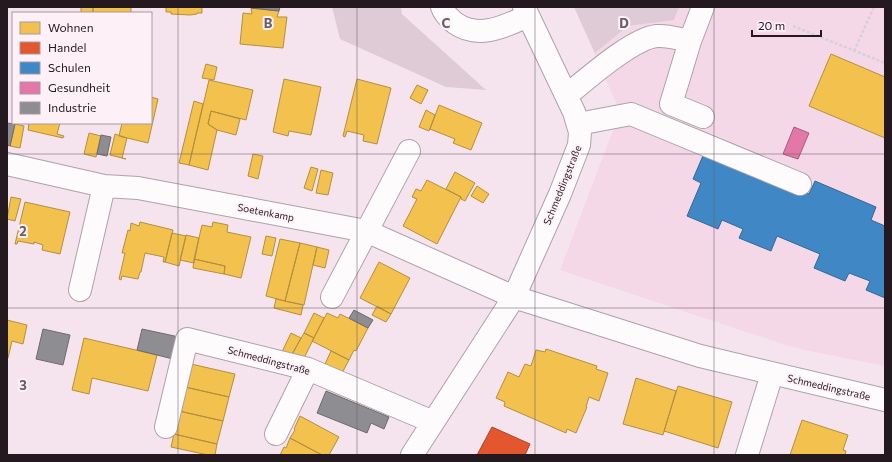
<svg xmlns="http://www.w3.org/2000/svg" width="892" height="462" font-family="Commissioner,sans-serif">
<rect width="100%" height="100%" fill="#f5e4ee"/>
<path fill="#f4d8e8" d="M574 7H885V366L809 351 786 345 560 270 620 112Z"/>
<path fill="#dfcbd6" d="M332 7H401L402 14 486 90 446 87 340 39Z
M574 7H679L674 20 628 26 595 53Z"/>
<path fill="#f2c14e" stroke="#b48f40" d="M81 7H93V13H81Z
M93 7H131V13H93Z
M166 7H202V13H197V14L190 15 171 14V12H166Z
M251 8 279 11 277 17H287L283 48 240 44 243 13 252 14Z
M831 54 885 77V138L809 106Z
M206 64 217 67 214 80 202 78Z
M284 79 321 87 311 135 289 131 288 136 273 132Z
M357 79 391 88 377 144 363 141 364 135 347 131 345 137 343 136Z
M209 80 253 90 246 120 211 111 208 124 217 130 208 170 189 165Z
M417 85 428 90 421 104 410 98Z
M151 97 158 99 148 143 119 136 122 123H151Z
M194 101 203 104 189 165 179 163Z
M439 105 482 123 471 150 453 143 455 139 430 129Z
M426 110 435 115 429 131 419 127Z
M211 111 240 119 236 135 217 130 208 124Z
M29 123H60L57 134 64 136 63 138 28 130Z
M15 124 24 126 20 148 10 146Z
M89 133 101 136 96 157 84 154Z
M115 134 127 138 122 158 126 159 110 155Z
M253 154 263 156 258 179 248 176Z
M311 167 318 169 312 191 304 188Z
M321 170 333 173 328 195 316 193Z
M455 172 475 183 465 201 461 199V197L446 189Z
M427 180 461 197 437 244 403 226 417 199 412 197 416 189 421 191Z
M477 186 489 194 483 203 471 196Z
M11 197 21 199 15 221 7 219Z
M25 202 70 212 60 254 42 250 43 245 34 242V244L18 241 17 244H15Z
M140 222 173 230 165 262H163L164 257 145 253 141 272H140L138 279 122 276 121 280 119 279 125 253H122L128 230 130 231 131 223 139 226Z
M213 222 228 225 227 232 251 237 241 278 224 274 225 266 194 259 202 225 212 227Z
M172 233 186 236 179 266 165 262Z
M186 235 199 238 194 263 180 260Z
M266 236 276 238 272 256 262 254Z
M280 239 300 243 285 301 266 296Z
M300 243 317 247 304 305 285 301Z
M317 247 329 250 325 268 313 265Z
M194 259 225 266 224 274 193 268Z
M379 262 410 278 391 314 360 298Z
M276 299 303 305 301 315 274 308Z
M377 306 391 314 386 322 372 315Z
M314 313 324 318 314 338 304 333Z
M327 313 338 318 340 314 368 328 356 351 354 350 349 360 312 341Z
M7 320 27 325 23 344 12 341 8 358H7Z
M291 333 301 338 290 358 280 356Z
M304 333 314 338 302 362 290 358Z
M84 338 157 355 148 391 92 378 89 394 72 390Z
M546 349 597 366 596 369 608 373 599 401 589 397 586 407H587L576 433 567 429 566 433 504 406 505 402 496 398 508 372 519 377 525 364 531 366 536 350 545 352Z
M331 351 349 360 342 373 325 364Z
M191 364 235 374 229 397 185 387Z
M636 378 676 391 663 435 623 424Z
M678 386 732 402 718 448 664 431Z
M185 387 229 397 223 421 179 411Z
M179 411 223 421 217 444 174 434Z
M300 416 339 437 329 455H322L290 438 295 430 294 429Z
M802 420 848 435 843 450 846 451 845 455H790Z
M174 434 217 444 215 455H208L171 447Z
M290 438 322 455H280L284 447 286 448Z"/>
<path fill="#e4572e" stroke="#aa442a" d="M492 427 530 444 525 455H477Z"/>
<path fill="#3f88c5" stroke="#376793" d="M705 151 809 194 815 181 876 207 871 220 885 226V298L866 290 870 281 849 273 845 281 814 268 820 254 777 236 771 251 739 238 743 229 722 220 718 229 687 216 701 183 693 179Z"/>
<path fill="#e377a8" stroke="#a95b7f" d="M794 127 809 133 798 159 783 154Z"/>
<path fill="#8d8d92" stroke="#6d6a70" d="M252 7H280L279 11 251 8Z
M7 123 15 124 10 146 7 145Z
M101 135 111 137 107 156 97 154Z
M354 310 373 320 368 328 349 318Z
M43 329 70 335 63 365 36 359Z
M142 329 179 337 173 359 137 350Z
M326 391 389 417 384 429 371 423 367 433 317 413Z"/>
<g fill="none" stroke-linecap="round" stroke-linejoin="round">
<defs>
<path id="minor" d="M442 7C444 14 450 19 455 23 479 40 505 26 528 16
M690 41 671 104 703 117
M567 95C587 79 633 38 657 36 668 35 679 39 690 41L703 7
M578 124 631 114 800 184
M7 164 104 186 138 188 366 231 514 297 700 356 885 400
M80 290 104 186
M332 297 409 151
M166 427 187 339 308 369 433 422
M276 434 308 369
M412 455 514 297 560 194 579 145 580 132 574 112 524 7
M747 455 772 374"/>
</defs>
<use href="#minor" stroke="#aea1a9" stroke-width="24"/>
<path stroke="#d6d1d4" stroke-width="2.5" stroke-dasharray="3 2" stroke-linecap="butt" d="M793 26 885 63
M854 51 874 7"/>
<use href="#minor" stroke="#fefbfc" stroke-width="22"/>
</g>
<path fill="none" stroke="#6c6067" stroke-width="1" stroke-opacity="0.55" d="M178 7V455M357 7V455M535 7V455M714 7V455M7 154H885M7 308H885"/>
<g text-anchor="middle" stroke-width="4" stroke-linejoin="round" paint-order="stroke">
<g font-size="10" fill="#23191f" stroke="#fdf0f7">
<text transform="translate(562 185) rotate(-68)" y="4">Schmeddingstraße</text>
<text transform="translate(266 212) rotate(11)" y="4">Soetenkamp</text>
<text transform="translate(269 360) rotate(15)" y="4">Schmeddingstraße</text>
<text transform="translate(829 387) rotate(13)" y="4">Schmeddingstraße</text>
</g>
</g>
<g font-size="13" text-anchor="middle" font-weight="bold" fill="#6c6067" stroke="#fdf0f7" stroke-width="4" stroke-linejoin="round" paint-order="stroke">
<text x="268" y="28">B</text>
<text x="446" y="28">C</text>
<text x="624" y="28">D</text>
<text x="23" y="236">2</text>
<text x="23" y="390">3</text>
</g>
<rect width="892" height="462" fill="none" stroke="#23191f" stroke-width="16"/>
<rect x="12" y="12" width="140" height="112" fill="#fdf0f7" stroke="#a69aa1"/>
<rect x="20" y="22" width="20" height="12" fill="#f2c14e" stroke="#a69aa1"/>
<text x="48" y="32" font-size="12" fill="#23191f">Wohnen</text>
<rect x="20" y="42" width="20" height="12" fill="#e4572e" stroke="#a69aa1"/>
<text x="48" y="52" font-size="12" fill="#23191f">Handel</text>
<rect x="20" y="62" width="20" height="12" fill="#3f88c5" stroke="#a69aa1"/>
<text x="48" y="72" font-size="12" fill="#23191f">Schulen</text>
<rect x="20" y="82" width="20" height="12" fill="#e377a8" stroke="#a69aa1"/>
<text x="48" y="92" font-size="12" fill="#23191f">Gesundheit</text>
<rect x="20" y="102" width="20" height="12" fill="#8d8d92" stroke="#a69aa1"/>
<text x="48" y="112" font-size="12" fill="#23191f">Industrie</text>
<path d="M752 30v6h69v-6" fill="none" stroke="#23191f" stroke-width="2"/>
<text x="758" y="30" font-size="12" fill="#23191f" stroke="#fdf0f7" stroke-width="3" paint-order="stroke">20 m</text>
</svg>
